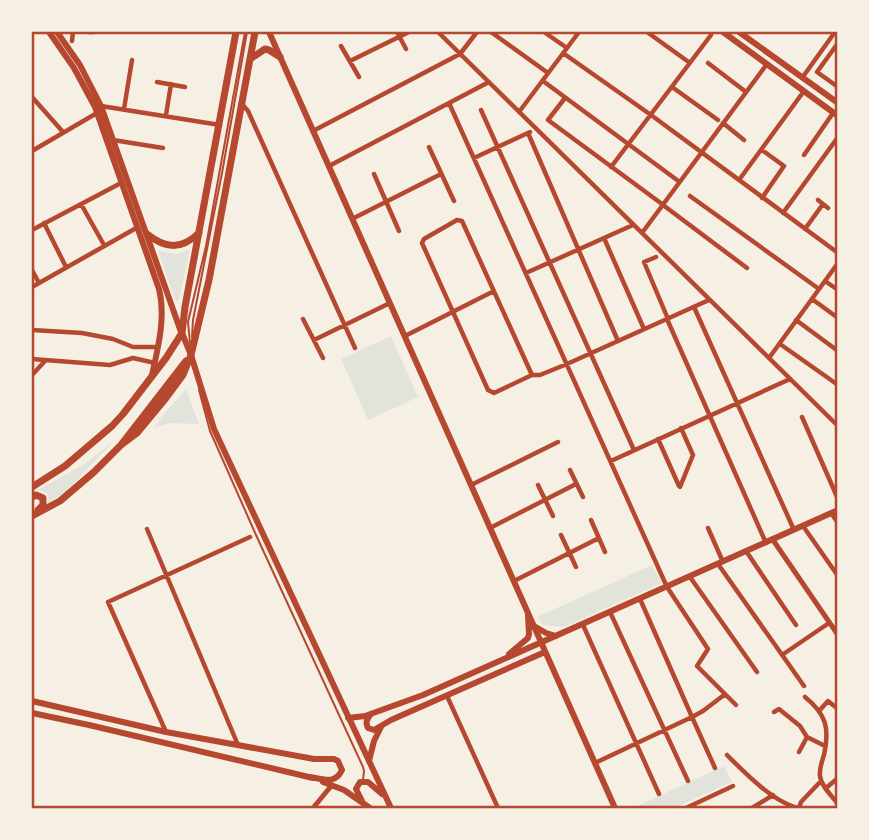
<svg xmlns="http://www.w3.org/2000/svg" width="869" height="840" font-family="Inter,sans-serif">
<rect width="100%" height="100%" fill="#f6efe4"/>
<path fill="#e2e4dc" d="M190 249 179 300 176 302 158 251 176 254Z
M391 336 418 397 368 420 341 359Z
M186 389 199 424 169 423 154 428 164 414Z
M115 440 66 491 47 504C51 494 46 492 37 490L83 465Z
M652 565 662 583 564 627 543 625 537 617Z
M724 766 732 782 674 808H633Z"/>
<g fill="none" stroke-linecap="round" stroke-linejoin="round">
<path stroke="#b5482f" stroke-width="2" d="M192 337 193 320 222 173 247 32
M190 343 188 322 206 246 245 32
M199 390 210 431 256 535 363 767 364 771 363 780"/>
<path stroke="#b5482f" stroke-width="4.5" d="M32 32H33
M88 32H94
M397 32 406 49
M438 32 838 426
M491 32 548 73
M544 32 567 48
M647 32 690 63
M72 41 73 32
M838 43 817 72 838 87
M341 46 359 77
M563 53 651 115 838 253
M350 61 409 32
M708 63 746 92
M802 78 835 32
M543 81 677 180
M157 82 185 87
M672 87 718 120
M32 97 63 132
M565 98 548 120 662 204
M449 103 667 587 708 649 697 666 736 705
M242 104 248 111 355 348
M101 106 220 125
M124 109 132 60
M481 110 634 450
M519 112 579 32
M166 115 171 84
M723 123 744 140
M313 131 460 54 477 32
M528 133 618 341
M113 140 163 148
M429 147 454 201
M762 150 784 166 762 198
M32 151 97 113
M804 155 833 113
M474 158 530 132
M329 166 489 82
M611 167 711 35
M374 174 399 231
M739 180 804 91
M690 196 819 289
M818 200 828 208
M81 204 104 245
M663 205 747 268
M783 213 838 137
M352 219 441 174
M44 223 66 267
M805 229 823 204
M32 230 121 183
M642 233 767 64
M604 238 644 329
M656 257 644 262 668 319
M32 270 39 283
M526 273 633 225
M825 281 838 290
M32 287 138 227
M812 299 838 318
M694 307 794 530
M303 319 323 358
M667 319 766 543
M796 320 838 351
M32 330 82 333 113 339 133 347H157
M405 336 494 291
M314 340 390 303
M780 344 838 385
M769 358 838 263
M32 359 110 365 133 358 155 363
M32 375 45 361
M532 375 462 221 457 220 424 239 422 243 488 390 494 393 532 375H540L567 364 709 300
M802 417 838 499
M658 439 679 486
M611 461 790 379
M570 470 583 497
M471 485 558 442
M538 485 553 516
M680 487 693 455 681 428
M831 513 838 523
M591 520 605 552
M803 526 838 576
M490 528 576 484
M708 528 723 562
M147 529 238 745
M561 535 576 567
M746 551 796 625
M718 564 804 686
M690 577 757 672
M514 581 599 538
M610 612 688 781
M583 625 659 794
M782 655 829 623
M447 696 498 808
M805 697C826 714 830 728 824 755 822 761 819 769 820 776 821 786 832 796 838 804
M819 711 828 701 838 709
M774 712 779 709 800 726 807 737 825 746
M166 732 108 602 250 537
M799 752 807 737
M727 755C744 772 774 803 799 808
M595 763 692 717 640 599
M715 768 692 717 703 711 724 695
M826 788 838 778
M686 808 733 786
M752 808 773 795
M799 808 801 802 821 781"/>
<path stroke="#b5482f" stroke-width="5" d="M773 540 838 635
M313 808 332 785"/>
<path stroke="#b5482f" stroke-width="6" d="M49 32 74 68 95 107 159 289C166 317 158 348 152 375
M57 32 80 65 101 106 181 332
M269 32 615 808
M534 626 546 633 556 636
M509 654 528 638 529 634 528 615
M371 714C367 719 365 722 368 728L374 730 391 720 545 652
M348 718 365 716 423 695 838 510
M369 761 374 741 381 727"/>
<path stroke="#b5482f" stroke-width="6" d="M723 32 838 116
M739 32 838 103
M182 333 191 355 214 429 391 808
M32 701 166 732 314 759H334L338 761 342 770C335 785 323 779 310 777
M32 713 89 725 313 778
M323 782 344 790 370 808
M362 801 356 789 360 782H368L382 794"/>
<path stroke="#b5482f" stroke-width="7" d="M250 59 265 49 269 50 280 57
M147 234C166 249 181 250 199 233
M121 445 137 433 166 398 183 375 191 355 209 280 255 32
M32 487 65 466 112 426 123 414 166 358 182 333 185 307 236 32
M32 497 36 495 43 498V505L38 510
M32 516 60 501 94 472 121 445 186 361"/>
</g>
<rect width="869" height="840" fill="none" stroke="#f6efe4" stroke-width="66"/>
<rect x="33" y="33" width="803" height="774" fill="none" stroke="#b5482f" stroke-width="2.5"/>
</svg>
